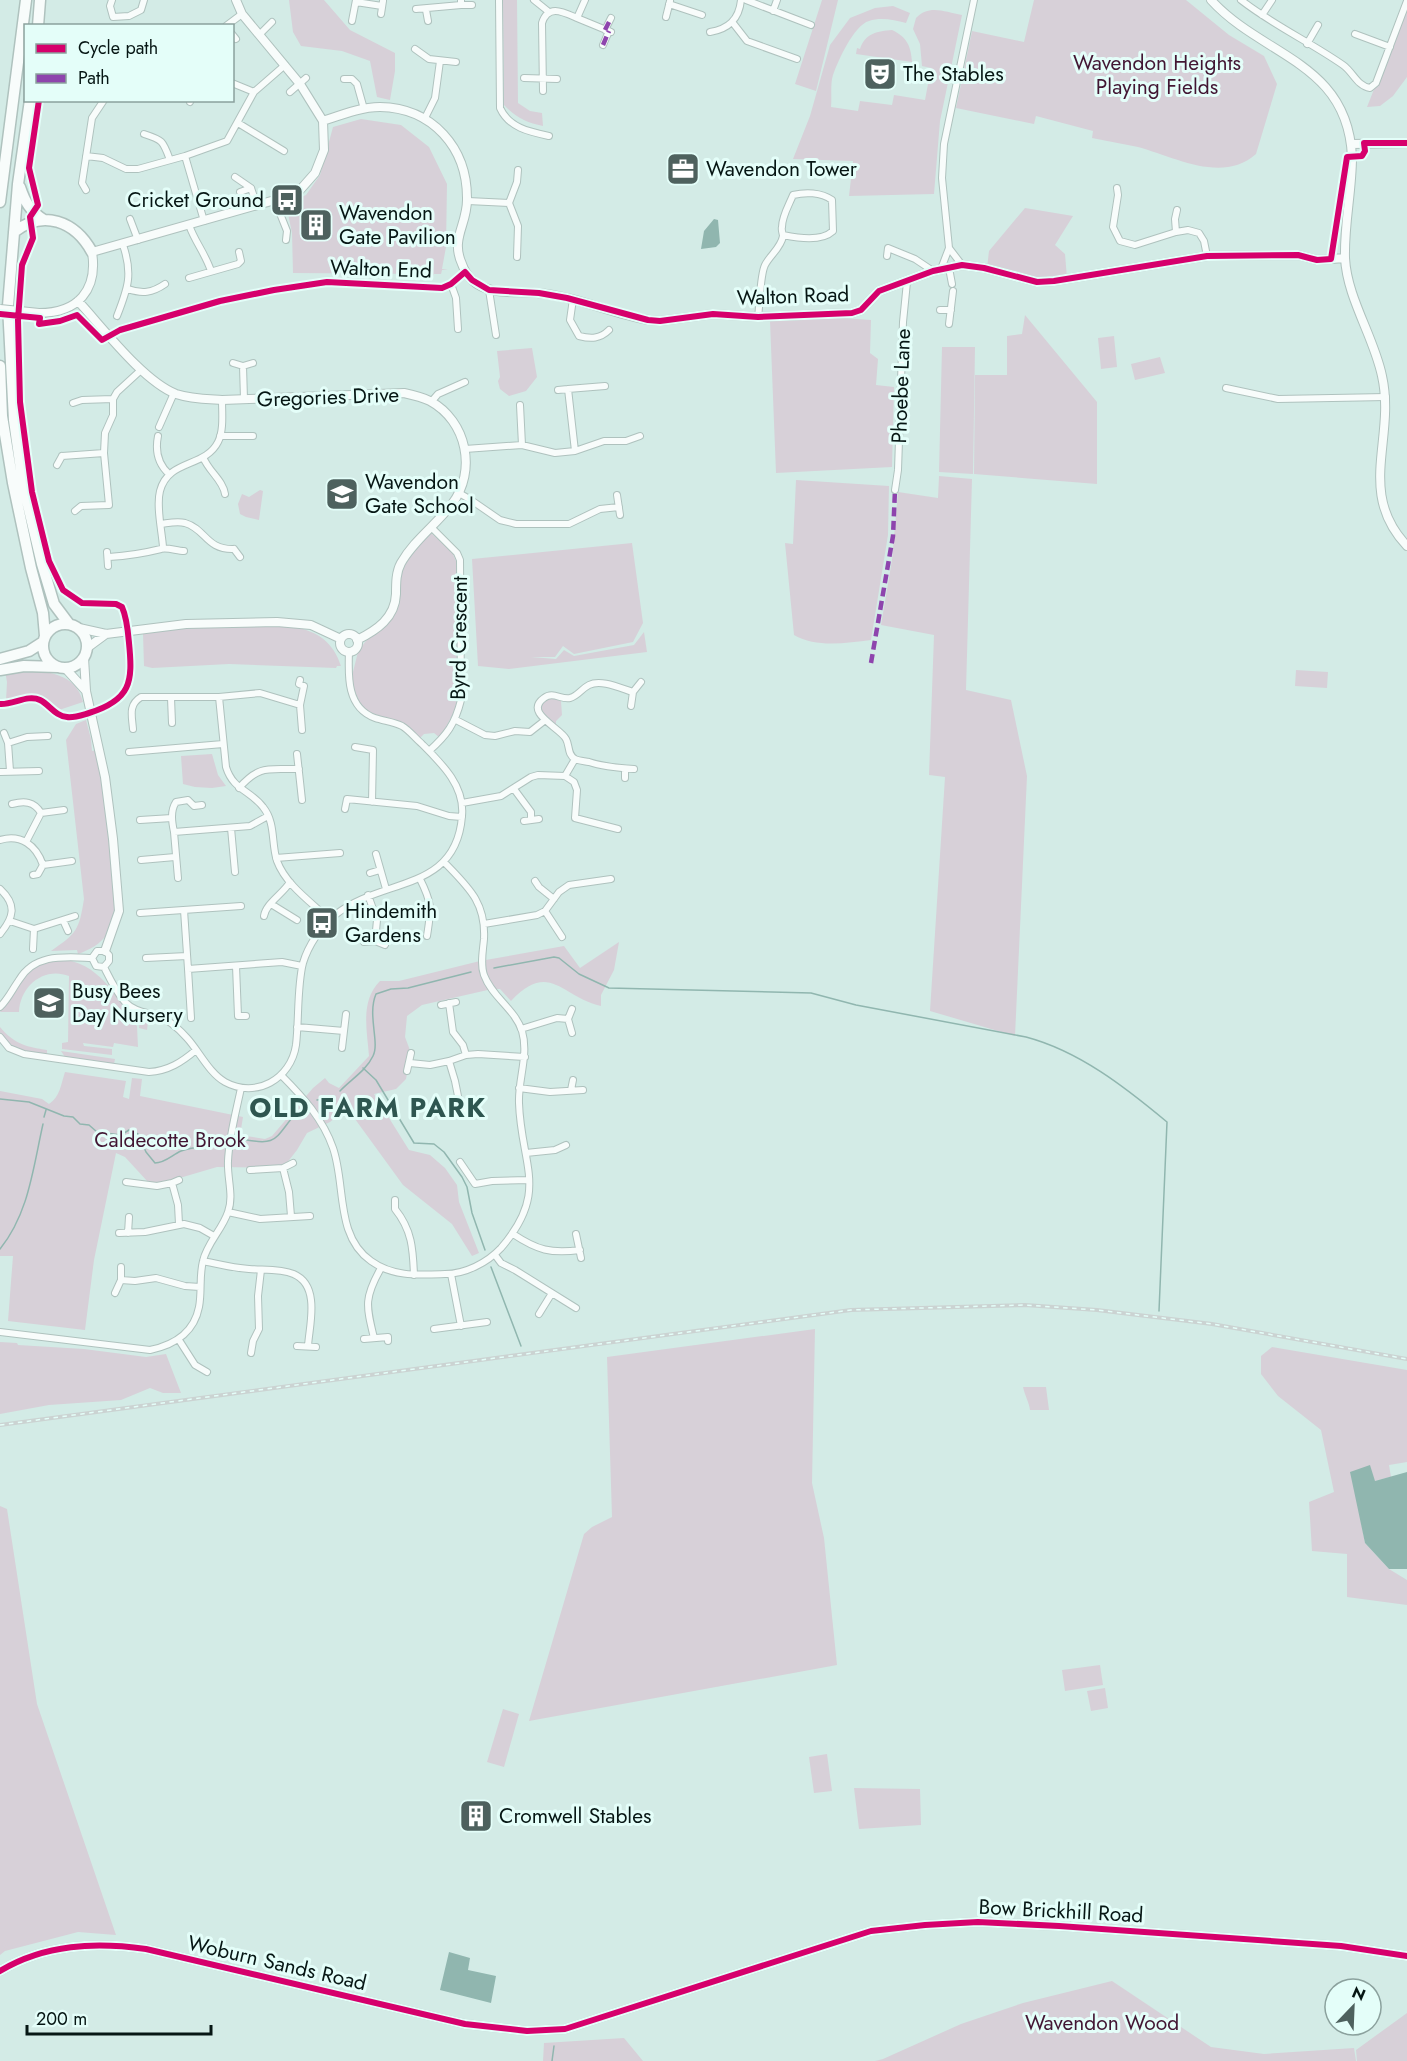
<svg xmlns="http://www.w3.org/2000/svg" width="1407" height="2061" font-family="Jost,sans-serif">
<rect width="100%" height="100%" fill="#d3ebe6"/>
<path fill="#d7d0d8" d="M289 0H324L350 30 395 53V71L390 100 377 97 370 61 342 51 301 46 293 32Z
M503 0H517L518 103 530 111 542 113 543 126C527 123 515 117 504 105Z
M822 0H838L816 91 795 84Z
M1034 0H1186L1229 35 1264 56 1277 84 1256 154C1222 184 1175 157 1138 147 1123 144 1107 141 1092 138L1093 131 1036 116 1034 124 956 108 972 31 1024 42Z
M893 6 910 13 906 23C894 20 881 17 869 21 854 25 838 61 833 75 830 84 832 97 831 107L858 111 860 101 892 105 894 95 925 100 931 68 922 66 920 44 913 29 916 18C929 4 945 12 962 15L940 121 934 194 849 196 853 161 793 159 810 116 830 45 850 18 875 8Z
M1407 6V77L1393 96 1380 106 1367 107Z
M892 30C907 37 911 46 912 62L856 54 857 48 860 49C865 33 878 31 892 30Z
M361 119 401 125 429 147 447 184 446 247 442 269H448L442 270 441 274H434L432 279 426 274 293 273 292 233 286 204 306 195 320 175 333 127Z
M1025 208 1073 216 1055 245 1065 254 1067 278 1040 280 987 268 989 251Z
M1025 315 1097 402V484L974 474 975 375H1007V336L1022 334Z
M814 316 871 320 870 353 878 359 876 385 894 387 892 467 776 473 770 321Z
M1114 336 1117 367 1101 369 1098 338Z
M942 347H975L973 474 939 472Z
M532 348 537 377 526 391 509 396 500 389 498 381 500 377 497 351Z
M1160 357 1165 373 1135 380 1131 364Z
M939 476 972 479 966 690 1011 700 1027 776 1015 1036 930 1011 945 777 929 775 934 635 881 625 892 560 898 492 938 498Z
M796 480 889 486 888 535 871 640C846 643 816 648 794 635L785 543 793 544Z
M260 490 263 491 259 520 246 517 240 514 238 504 242 494 249 497Z
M430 532 452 552 456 561 457 697 455 710 440 738 434 733 424 734 420 738 367 711 360 704 353 687 352 676 358 652 365 642 388 619 402 563Z
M632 543 643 623 633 642 574 654 563 646 555 657H531L556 659 564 650 574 656 634 645 644 632 647 652 509 669 478 666 472 559Z
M213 626 293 627C318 631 333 642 341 666H337L336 668 229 664 152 668 144 666 143 634 183 628Z
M1296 670 1328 672 1327 688 1295 686Z
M5 671C34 671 74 667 83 702L56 711 32 696 6 701 7 682Z
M551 698 561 701 562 715 556 721V725C547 719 539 715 542 703Z
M86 720 91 739 92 751 96 750C103 787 126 904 108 933 101 944 89 950 78 954L77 950 51 951C77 933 79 930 84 899L66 740 76 724Z
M212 754 218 775 226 786 212 788 195 787 183 784 181 756Z
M619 942 614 970 601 995V1006C561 997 550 960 511 1001L500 989H492L422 1005 407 1016 405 1037 411 1053 406 1079 396 1089 374 1094 409 1150 430 1155 445 1168 457 1185 459 1202 479 1253 472 1256 452 1224 403 1185 347 1108 330 1122 307 1133 297 1150 283 1168 217 1167 166 1182H148L125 1157 116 1153 94 1260 85 1330 8 1321 13 1256H0V1091L42 1099 49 1104C60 1097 61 1084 65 1072L126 1081 123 1097 129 1099 132 1078 142 1079 140 1096 243 1117 240 1135 265 1139 272 1136 313 1088 325 1078 329 1083 339 1088 369 1056C367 1030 360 1001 380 981H399L480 961 564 946 580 968Z
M65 960C106 965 114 1007 149 1017L151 1022H148L147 1030 139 1028 140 1020 127 1016 137 1026 138 1047 114 1043 113 1047 83 1043 84 1046 112 1049V1055L62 1049V1043L68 1042 69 976C44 966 20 986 19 1012H0C3 1007 8 1003 12 997 30 971 30 962 65 960Z
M0 1027C14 1044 27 1047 47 1050V1055C27 1052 13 1050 0 1035Z
M61 1051 115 1059 114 1064 65 1057Z
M815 1329 812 1483 824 1538 837 1665 529 1721 584 1534 592 1527 612 1517 607 1357Z
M0 1342 17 1343 18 1345 84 1349 146 1357 166 1354 181 1393H163L150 1388 121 1400 49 1405 0 1414Z
M1272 1347 1407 1370V1462L1389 1465 1391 1477 1375 1481 1360 1516 1365 1543 1389 1569 1407 1580V1605L1347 1597V1554L1312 1551 1309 1502 1334 1492 1321 1430 1278 1396 1261 1374V1356Z
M1023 1387H1046L1049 1410H1030C1029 1402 1025 1396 1023 1387Z
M0 1506 7 1509 37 1704 116 1935 78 1932 5 1951 0 1955Z
M1100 1665 1103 1685 1065 1691 1062 1670Z
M1105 1688 1108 1708 1091 1711 1087 1691Z
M503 1709 519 1714 504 1767 487 1762Z
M827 1754 832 1791 814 1793 809 1757Z
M854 1788 920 1789 921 1825 859 1829Z
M1112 1981 1211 2047 1264 2054 1354 2048 1356 2061H875L883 2059 961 2024 1023 2003Z
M1407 2013V2061H1357L1356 2050Z
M624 2038 643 2061H543L544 2043Z"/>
<path fill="#90b6af" d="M714 219 718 220 720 243 716 247 701 249 704 231Z
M1370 1465 1375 1481 1407 1472V1569H1389L1365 1543 1350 1472Z
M449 1952 470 1958 468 1970 496 1976 491 2003 440 1990Z"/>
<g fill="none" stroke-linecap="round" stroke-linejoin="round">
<path stroke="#90b6af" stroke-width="1.5" d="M494 968 554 957 559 958 579 974 609 988 811 993 856 1005 1026 1037C1079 1051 1125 1087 1167 1122L1159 1311
M363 1068 376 1080 414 1143 434 1144 444 1152 462 1177 467 1187 472 1213 485 1250
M340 1091C350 1080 366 1071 373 1056 380 1043 367 1015 376 994L391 989 408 988 471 972
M0 1099 29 1102 64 1116 73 1117 80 1124 89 1125 97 1132 121 1135 129 1130 138 1134 146 1152 155 1163C165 1163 172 1155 181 1151 192 1147 203 1147 214 1145
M317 1100 324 1099
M44 1117 46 1110
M242 1139C279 1147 274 1138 297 1112
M0 1249C29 1213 33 1168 43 1124
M491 1267 521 1346
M552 2061 554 2046"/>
<defs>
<path id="minor" d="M112 0 110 6 113 17 129 16 141 10 144 0
M499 0 500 108C509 128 530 132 549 136
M534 0 549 12
M746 0 811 25
M1241 0C1273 25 1310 42 1343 65 1353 72 1357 86 1370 88L1376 83 1407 1
M356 2 382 6
M669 4 702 15
M461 5H472
M416 9 461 5V0
M426 10 428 21
M773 11 777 0
M381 14 383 1
M1262 15 1272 0
M666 17 670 1
M577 18 611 32
M352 21 356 0
M733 23 747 41 797 59
M226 26 242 14
M605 30 611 18
M710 32C728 29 739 20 741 0
M232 34 236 39
M1355 34 1390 47
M259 35 272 22
M1307 44 1318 25
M603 45 609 31
M415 49 429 59 456 62
M524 78 557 79
M344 79H352L357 84 364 109
M232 83 254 92
M543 91 542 23C548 4 563 12 577 18L585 0
M290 92 306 78
M190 102 191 100
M425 118 435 98 440 61
M238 123 284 151
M144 134C163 140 163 141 170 160
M86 156 103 158 126 169H138L185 156 227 141 254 92 285 65
M185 156 204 221
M235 177 251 188
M251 188 257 206
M1117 188 1118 195 1113 227 1120 241 1135 245 1176 232 1188 230 1199 233 1204 241 1207 256
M86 190 82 183 92 118 104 100
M240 192 251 188
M275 201 287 231 286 240
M468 201 509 203
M130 219 138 240
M189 225C195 242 205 253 211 271
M1176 232 1175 219 1177 210
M887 256 888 248 915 259 933 271
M517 257 518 226 509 203 517 182 518 170
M962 265 949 248 942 178 944 144 974 0
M949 268 952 284
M941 269 949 248
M189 278 238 264 241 261 239 252
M451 284 456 298 458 329
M128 289C142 294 152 293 165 284
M489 290 496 335
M573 299 570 320 579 336C591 339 600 339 609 330
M220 301 274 290 327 282 442 288 451 284 465 272
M940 310H951
M117 316C128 288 133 274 123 245
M758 317C760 303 760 275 765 265 770 255 781 248 783 236 783 234 781 230 782 227 782 216 789 205 793 195 805 192 821 192 832 200L833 231C821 242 798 238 783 235
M949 324 953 291
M233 363 243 366 244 399
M243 366 253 363
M1226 388 1278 399 1386 397
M558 390 568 389
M431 402 438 394 465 382
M73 403 82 400 113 399
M520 405 522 445
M159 427 174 393
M158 436C155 451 158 464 169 474
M220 436H253
M465 449 522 445 555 453 575 451 604 441H626L640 436
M575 451 568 389 605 386
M62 456 104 453
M203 457C209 472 223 480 225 494
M57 465 62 456
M895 490 898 470 903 322 907 282
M459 493 471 500 500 520 516 524H569L600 509 619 507
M617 495 620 515
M75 511 81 506 109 505 104 453 105 433 113 415V399L117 392 141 370
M161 524C169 523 177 521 185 523 206 529 206 550 234 549
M163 547C162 532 156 506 160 491 168 459 205 468 218 442 224 430 222 413 222 400
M234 549 240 557
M107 552 108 566
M109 557C125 556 145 553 161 549 167 547 177 551 184 551
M300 680 299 684 304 686 300 705 302 730
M633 692C620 688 601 679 589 685 581 689 578 696 570 698 561 700 553 691 544 698 523 713 561 728 566 739 570 746 567 754 575 759 579 761 585 761 589 762 604 767 618 768 634 769
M219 697 226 767C233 790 250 790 263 807 276 823 271 843 277 861 286 885 311 902 329 919
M171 698 172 723
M631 706 633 692 641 682
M456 720 485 735 495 736 515 731 530 732 544 721
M133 729C132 716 128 705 141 697H219L260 693 300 705
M4 733 8 743 10 771
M8 743 27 737 48 736
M355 747 373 750 372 802
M429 751C447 735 455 724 461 700L460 560 457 553 431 527
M129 752 223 744
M297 754 302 800
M0 772 39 771
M565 776 575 759
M625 778V769
M239 788C260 764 269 770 299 769
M514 789 531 812V819
M462 803 501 796 531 777 538 775 565 776 574 782 577 790 575 818 618 829
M12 804C24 801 34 801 41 813L26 842
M345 809 347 799 417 806 449 816 462 817
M41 813 64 810
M140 820 172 818
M524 821 539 819
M231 828 235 872
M174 832C172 822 170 811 176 802L188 800 194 806 202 805
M0 840C21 834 36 845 43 865
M376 854 386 889
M276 858 340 853
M141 860 175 857
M370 873 380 870
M33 875 38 874 43 865 72 861
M178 878 174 832 250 826 268 816
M420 879C433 905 431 909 427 936
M535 881 539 887 554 899
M0 889C17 905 14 917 0 934
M368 895 377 920 375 941
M271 904 297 920
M184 910 188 969 282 962 302 966
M545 911 562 937
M140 913 241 906
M264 916C266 903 283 894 290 882
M63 920 68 931
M10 921 34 929 75 916
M484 924 537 915 545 911 559 892 569 885 611 879
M364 942 375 941 385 945
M33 949 34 929
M92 958 97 951H105L109 955V961L104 967
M92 958 96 966 104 967
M146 958 187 956
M236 966 238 1016H246
M104 967C110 979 116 992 125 1002 135 1012 146 1012 158 1016 169 1020 179 1029 187 1038 199 1051 209 1073 225 1082 256 1099 291 1079 296 1045 299 1020 297 986 303 963 308 946 321 926 335 915 382 877 456 893 462 816 465 786 442 764 422 744 415 738 409 730 402 726 394 722 384 721 375 718 347 708 348 677 349 652
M188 969 191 1018
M449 1003 453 1032 463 1045 466 1055
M441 1005 456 1002
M0 1007C8 999 12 990 19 980 35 953 65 957 92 958
M568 1019 572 1033
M297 1027 344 1031
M521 1029 557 1018 568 1019 572 1009
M0 1037 9 1048 24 1054 149 1072C168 1071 182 1062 196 1050
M342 1048 346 1014
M410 1063 430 1065 449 1061 466 1055 478 1054 525 1057
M407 1071 411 1053
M281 1075C303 1097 323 1119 333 1148 346 1185 335 1236 371 1261 393 1277 418 1275 445 1274 465 1274 487 1263 501 1248 550 1191 521 1166 519 1103 518 1079 529 1055 522 1031 515 1009 492 997 484 975 480 964 483 951 484 939 486 902 468 887 444 862
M519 1088 550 1092 583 1090
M571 1090 573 1080
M461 1111 470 1109
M443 1115 461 1111 455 1081 449 1061
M526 1153 555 1150 566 1145
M460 1162 475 1184 492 1181 529 1180
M283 1168 289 1192 291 1216
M250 1170 283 1168 293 1163
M179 1180 172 1183 178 1205 179 1224
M126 1182 157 1186 172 1183
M395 1200V1209C412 1230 413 1249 414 1275
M228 1212 260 1219 310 1216
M119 1233 145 1232 184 1224 200 1228 214 1236
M128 1233 129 1217
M513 1234C537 1250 551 1254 580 1250
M576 1234 581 1258
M495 1255 501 1263 515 1270 576 1308
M203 1261C218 1264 233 1268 249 1269 274 1271 307 1265 311 1300 313 1315 309 1332 308 1346
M451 1274 461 1326
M121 1280 135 1281 156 1278 185 1286 200 1287
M115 1293 121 1280V1267
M539 1314 552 1293
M434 1329 487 1322
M0 1332 150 1350C174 1345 194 1333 199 1307 202 1292 199 1276 203 1261 207 1243 222 1230 228 1212 234 1196 227 1178 228 1161 229 1137 236 1112 241 1088
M374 1338C366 1305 364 1298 381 1268
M364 1339 388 1337V1341
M179 1340 195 1365 207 1372
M297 1346 316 1347
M251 1353 253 1341 259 1329 258 1296 261 1270"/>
<path id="tertiary" d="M1211 0C1263 57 1348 62 1352 157 1352 191 1344 224 1345 258 1347 298 1374 337 1382 376 1396 439 1356 492 1407 546
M323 121C341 115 361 107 380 107 433 108 467 148 467 198 468 224 450 238 462 264 464 270 467 275 472 280 489 296 515 291 537 293 576 296 610 313 648 320L660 321 713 314 758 317 852 313 861 310 879 291 933 271 962 265 984 268 1037 282 1054 281 1207 256 1298 255 1317 260 1345 258
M1352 144 1407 143
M78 301C103 328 143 381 176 394 191 399 206 399 222 400L404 393C413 395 422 397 430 401 467 421 477 471 452 504 436 525 414 540 401 563 396 572 396 583 396 594 395 618 377 630 357 640
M39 313C78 313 98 290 92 252L282 198 300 190 315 173 324 150 323 121 300 84 242 14 236 0
M79 628 106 634 186 624 277 622 311 625 341 639
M340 643a9 9 0 1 1 18 0a9 9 0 1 1-18 0Z
M87 648 106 634
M84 658 86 691 105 777 113 839 119 911 105 951
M65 668 86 691
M0 1971C45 1944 95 1942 146 1949L465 2024 527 2031 565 2029 871 1931 925 1925 978 1922 1059 1926 1341 1946 1407 1956"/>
<path id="trunk" d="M38 26 40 0
M30 100 18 184 8 306 14 420 23 484 42 564 54 604 69 624
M20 187C25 202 30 211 44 220
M0 202 26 0
M14 232C43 209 75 221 92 252
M0 366 2 416 13 483 31 568 43 613 45 636
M43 646a22 22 0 1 1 44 0a22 22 0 1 1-44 0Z
M0 659 29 651 43 642
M0 670 24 666 58 667"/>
</defs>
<use href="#minor" stroke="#afc2be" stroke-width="8"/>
<use href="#tertiary" stroke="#afc2be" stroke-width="10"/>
<use href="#trunk" stroke="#afc2be" stroke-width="13"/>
<use href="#minor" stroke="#f8fcfb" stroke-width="6"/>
<use href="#tertiary" stroke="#f8fcfb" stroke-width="8"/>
<use href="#trunk" stroke="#f8fcfb" stroke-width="10"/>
<defs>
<path id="rail" d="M0 1425 851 1310 1025 1305 1097 1310 1212 1324 1407 1359"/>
</defs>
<use href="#rail" stroke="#cbd3d2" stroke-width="4"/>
<use href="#rail" stroke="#e4fef9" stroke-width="1.5" stroke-dasharray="4.5" stroke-linecap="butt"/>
<defs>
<path id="tertiary-bridge" d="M0 309 39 313"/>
</defs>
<use href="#tertiary-bridge" stroke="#afc2be" stroke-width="10" stroke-linecap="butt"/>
<use href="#tertiary-bridge" stroke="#f8fcfb" stroke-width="8"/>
<path stroke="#8e44ad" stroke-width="4.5" stroke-dasharray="9 4.5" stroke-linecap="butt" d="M605 30 611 18
M603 45 609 31
M871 663 893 536 895 490"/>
<defs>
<path id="cycleway" d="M0 314 40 318 39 324 60 321 77 315 102 340 120 330 220 301 274 290 327 282 442 288 451 284 465 272 472 280 489 290 539 293 567 298 648 320 660 321 713 314 758 317 852 313 861 310 879 291 933 271 962 265 984 268 1037 282 1054 281 1207 256 1298 255 1317 260 1331 259 1347 157 1362 156 1365 151 1364 143H1407
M0 704C13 705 28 694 40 700 50 705 55 716 67 717 74 718 82 715 89 713 131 700 133 682 129 643 128 631 127 618 122 607L116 604 82 603 63 590 49 561 32 492 20 402 18 320 22 265 33 238 30 217 38 205 29 168 39 100
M0 1971C45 1944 95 1942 146 1949L465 2024 527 2031 565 2029 871 1931 925 1925 978 1922 1059 1926 1341 1946 1407 1956"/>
</defs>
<use href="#cycleway" stroke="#e4fef9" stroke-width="10"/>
<use href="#cycleway" stroke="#d6006c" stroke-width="6"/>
</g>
<defs>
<symbol id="theatre-square" viewBox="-11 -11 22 22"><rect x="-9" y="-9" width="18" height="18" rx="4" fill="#4e615e" stroke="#e4fef9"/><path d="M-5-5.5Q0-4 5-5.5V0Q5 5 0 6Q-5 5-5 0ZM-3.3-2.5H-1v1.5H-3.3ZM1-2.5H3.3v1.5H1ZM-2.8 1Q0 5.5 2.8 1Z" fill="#fff"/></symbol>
<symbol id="office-square" viewBox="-11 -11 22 22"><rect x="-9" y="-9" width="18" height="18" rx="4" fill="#4e615e" stroke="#e4fef9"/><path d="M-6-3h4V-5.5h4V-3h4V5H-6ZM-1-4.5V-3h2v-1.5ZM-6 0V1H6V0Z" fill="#fff"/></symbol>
<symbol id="bus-square" viewBox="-11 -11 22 22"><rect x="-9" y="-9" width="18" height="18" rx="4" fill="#4e615e" stroke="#e4fef9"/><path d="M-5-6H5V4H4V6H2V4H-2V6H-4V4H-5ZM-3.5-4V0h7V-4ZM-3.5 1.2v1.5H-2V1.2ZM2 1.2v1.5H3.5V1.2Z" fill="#fff"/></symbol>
<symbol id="building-square" viewBox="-11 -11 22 22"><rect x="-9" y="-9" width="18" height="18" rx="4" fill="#4e615e" stroke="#e4fef9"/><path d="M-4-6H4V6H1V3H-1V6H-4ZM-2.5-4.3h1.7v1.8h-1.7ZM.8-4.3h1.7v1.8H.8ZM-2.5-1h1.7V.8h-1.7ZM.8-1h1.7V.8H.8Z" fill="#fff"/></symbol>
<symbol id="school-square" viewBox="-11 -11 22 22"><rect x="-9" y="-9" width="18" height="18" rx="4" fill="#4e615e" stroke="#e4fef9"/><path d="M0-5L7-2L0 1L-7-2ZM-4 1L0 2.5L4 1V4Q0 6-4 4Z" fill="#fff"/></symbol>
</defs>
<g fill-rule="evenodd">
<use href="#theatre-square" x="861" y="55" width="38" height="38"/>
<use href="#office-square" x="664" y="150" width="38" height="38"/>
<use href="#bus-square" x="268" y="181" width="38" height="38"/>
<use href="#building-square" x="297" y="206" width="38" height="38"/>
<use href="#school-square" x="323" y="475" width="38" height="38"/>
<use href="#bus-square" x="303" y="904" width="38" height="38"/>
<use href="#school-square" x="30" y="984" width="38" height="38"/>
<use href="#building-square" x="457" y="1797" width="38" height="38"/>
</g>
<g text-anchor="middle" stroke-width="6" stroke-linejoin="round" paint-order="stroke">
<g font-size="21" fill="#421633" stroke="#e4fef9">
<text x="1157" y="70">Wavendon Heights<tspan x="1157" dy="24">Playing Fields</tspan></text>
<text x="170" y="1147">Caldecotte Brook</text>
<text x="1102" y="2030">Wavendon Wood</text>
</g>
<g font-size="21" fill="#061614" stroke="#e4fef9" text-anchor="start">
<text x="903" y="81">The Stables</text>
<text x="706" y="176">Wavendon Tower</text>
<text x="264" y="207" text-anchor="end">Cricket Ground</text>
<text x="339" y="220">Wavendon<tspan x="339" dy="24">Gate Pavilion</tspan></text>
<text x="365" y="489">Wavendon<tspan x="365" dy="24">Gate School</tspan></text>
<text x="345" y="918">Hindemith<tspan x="345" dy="24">Gardens</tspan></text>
<text x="72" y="998">Busy Bees<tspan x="72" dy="24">Day Nursery</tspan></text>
<text x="499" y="1823">Cromwell Stables</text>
</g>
<g font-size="21" fill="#061614" stroke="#e4fef9">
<text transform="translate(381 269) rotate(2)" y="7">Walton End</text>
<text transform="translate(793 296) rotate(-2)" y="7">Walton Road</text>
<text transform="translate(901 386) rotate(-88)" y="7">Phoebe Lane</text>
<text transform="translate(328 397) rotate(-2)" y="7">Gregories Drive</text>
<text transform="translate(459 638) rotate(-89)" y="7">Byrd Crescent</text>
<text transform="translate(1061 1911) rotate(3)" y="7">Bow Brickhill Road</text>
<text transform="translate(277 1963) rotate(13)" y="7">Woburn Sands Road</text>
</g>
<g font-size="27" font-weight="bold" letter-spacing="1.5" fill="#2e5650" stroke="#e4fef9">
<text x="368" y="1117">OLD FARM PARK</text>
</g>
</g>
<rect x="24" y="24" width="210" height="78" fill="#e4fef9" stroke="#8ba19d" stroke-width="1.5"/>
<rect x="36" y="44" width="30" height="9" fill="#d6006c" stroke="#8ba19d" stroke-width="1.5"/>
<text x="78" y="54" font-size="18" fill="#061614">Cycle path</text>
<rect x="36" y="74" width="30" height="9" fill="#8e44ad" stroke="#8ba19d" stroke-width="1.5"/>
<text x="78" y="84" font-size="18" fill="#061614">Path</text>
<g transform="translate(1353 2007) rotate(23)"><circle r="28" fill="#e4fef9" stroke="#8ba19d" stroke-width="1.5"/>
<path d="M0-4.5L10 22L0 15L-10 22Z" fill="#4e615e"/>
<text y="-9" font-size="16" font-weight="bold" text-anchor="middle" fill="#061614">N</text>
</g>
<path d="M27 2025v9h184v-9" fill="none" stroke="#061614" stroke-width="3"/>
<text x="36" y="2025" font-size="18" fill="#061614" stroke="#e4fef9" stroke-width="4.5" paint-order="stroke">200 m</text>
</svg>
